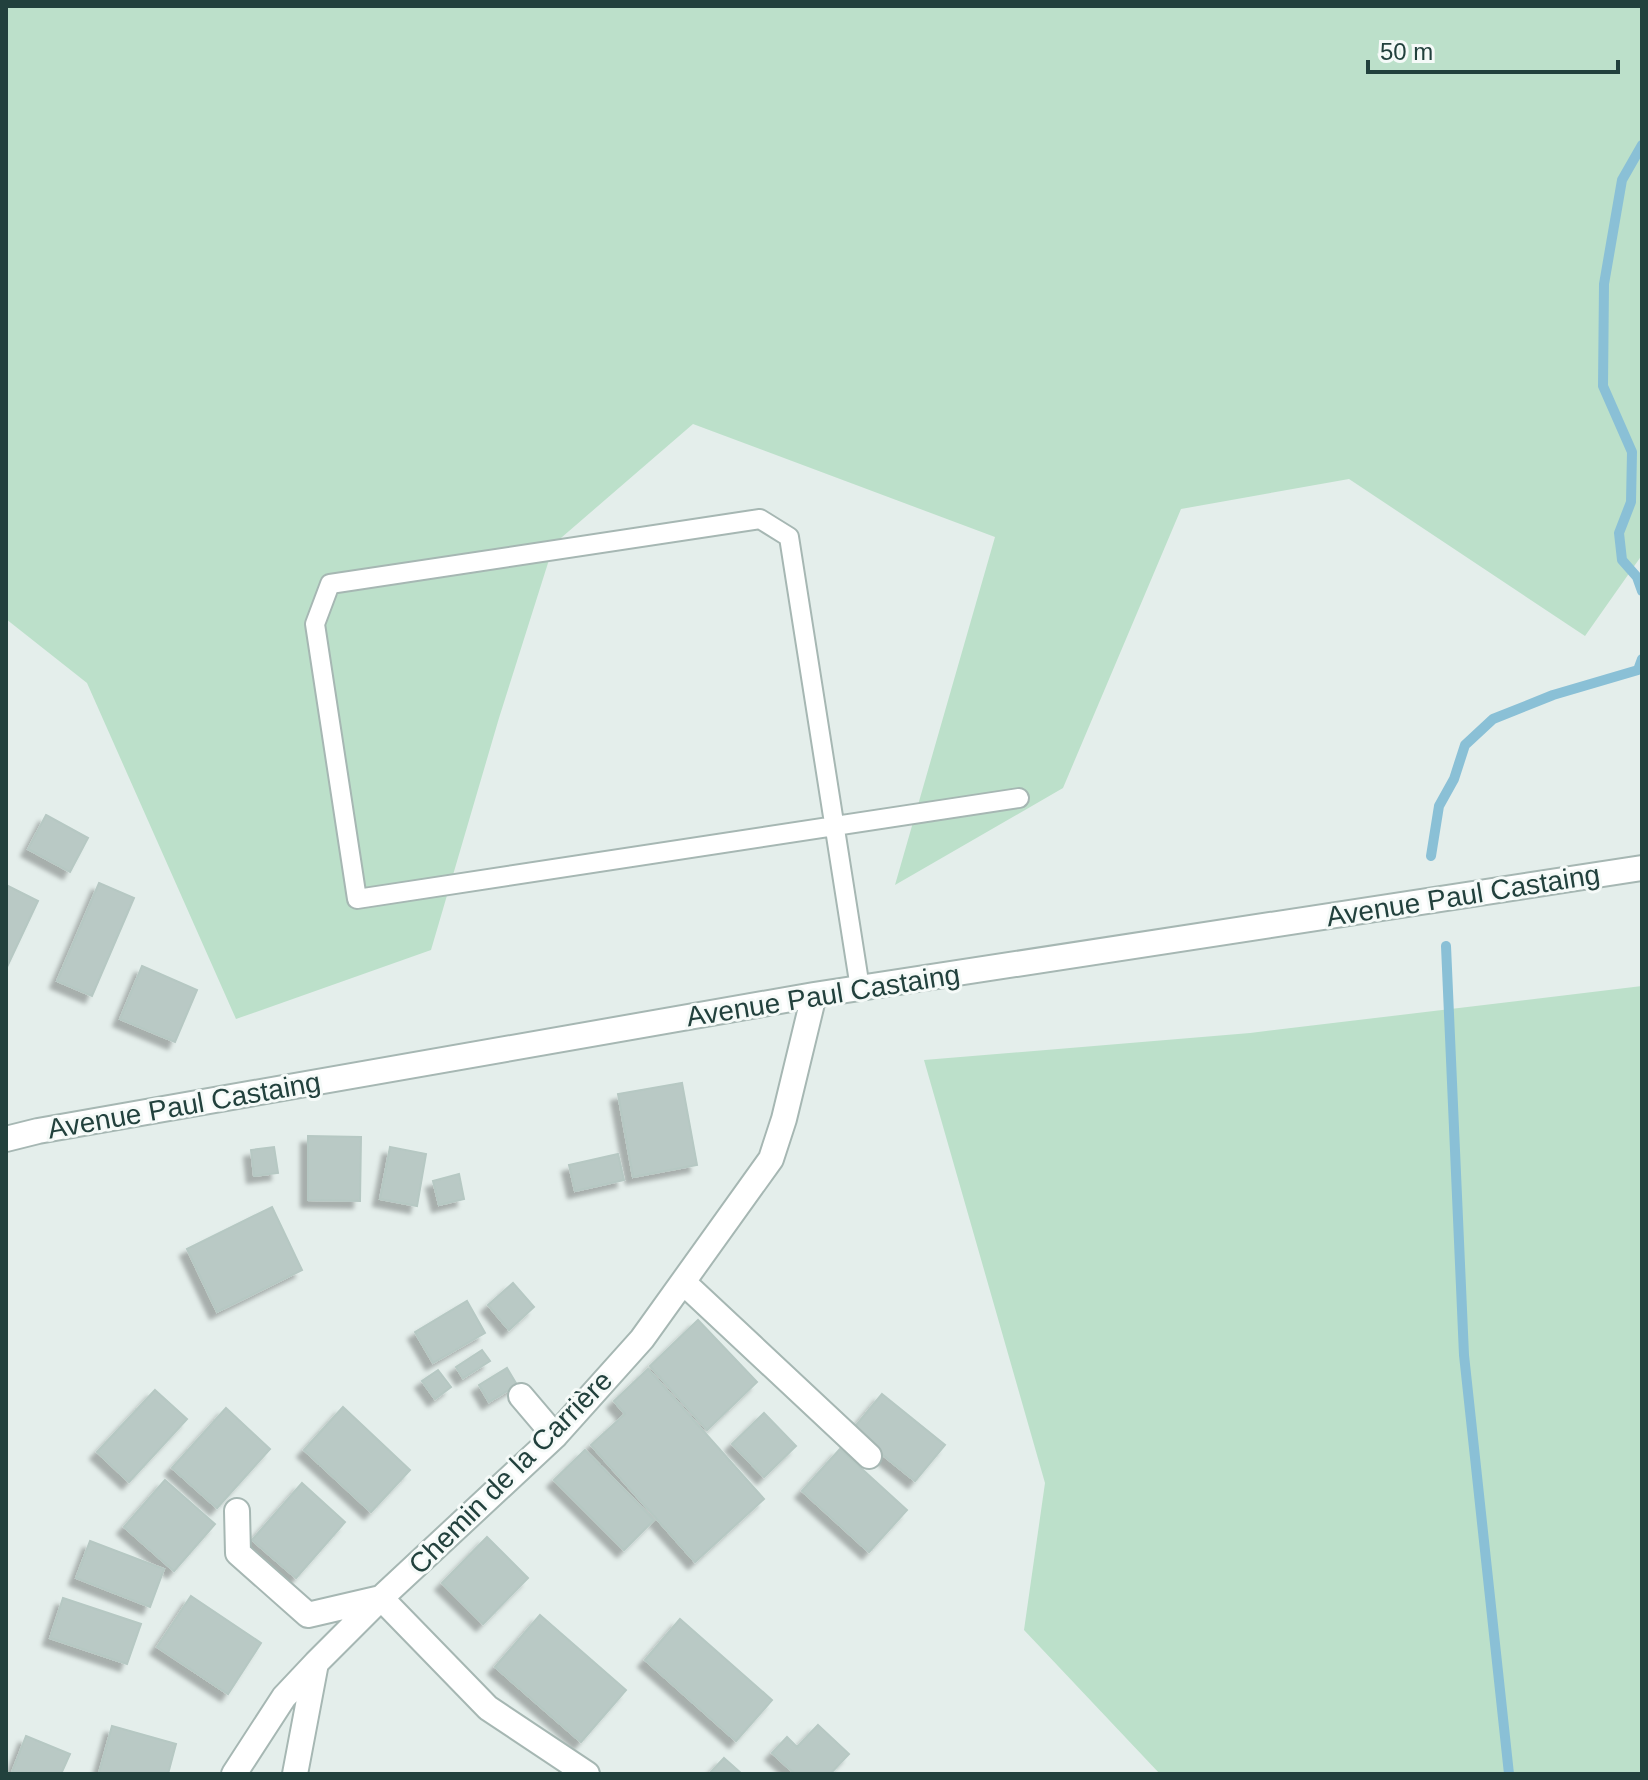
<svg xmlns="http://www.w3.org/2000/svg" width="1648" height="1780" font-family="Arial,sans-serif">
<defs>
<filter id="shadow"><feDropShadow dx="-7" dy="7" stdDeviation="2" flood-color="#0004"/></filter>
</defs>
<rect width="100%" height="100%" fill="#e4eeeb"/>
<path fill="#bce0ca" d="M6 6H1642V555L1585 636 1349 479 1181 509 1063 788 895 885 995 537 693 424 554 544 499 718 431 950 236 1019 87 683 6 619Z
M1642 986V1774H1160L1024 1630 1045 1483 924 1060 1250 1033Z"/>
<g fill="none" stroke-linecap="round" stroke-linejoin="round">
<path stroke="#8ac0d6" stroke-width="10" d="M1642 145 1622 180 1604 284 1603 386 1632 452 1631 502 1619 533 1622 560 1637 577 1642 591
M1431 856 1439 806 1454 779 1465 745 1493 719 1553 695 1638 670 1642 659
M1446 946 1464 1355 1509 1774"/>
</g>
<path fill="#b9c9c5" stroke="#b6c8c3" stroke-width="2" filter="url(#shadow)" d="M46 815 88 838 70 872 28 849Z
M99 883 134 898 92 996 57 981Z
M6 885 38 901 6 969Z
M142 966 197 990 175 1042 120 1019Z
M682 1083 697 1165 633 1177 618 1094Z
M308 1136 361 1137 360 1201 308 1200Z
M274 1147 278 1173 254 1176 251 1150Z
M390 1147 426 1154 417 1206 380 1199Z
M618 1154 624 1180 575 1191 569 1165Z
M459 1174 464 1199 439 1205 433 1181Z
M272 1207 302 1270 217 1312 187 1249Z
M513 1283 534 1307 509 1330 488 1305Z
M467 1301 485 1333 433 1363 415 1332Z
M698 1320 757 1382 707 1430 650 1366Z
M482 1350 490 1361 463 1378 456 1367Z
M507 1368 517 1385 489 1402 479 1385Z
M648 1369 764 1499 695 1562 591 1445 625 1414 614 1401Z
M438 1370 451 1387 435 1399 422 1381Z
M155 1390 187 1419 129 1482 97 1452Z
M882 1394 945 1445 915 1481 852 1430Z
M343 1407 410 1470 371 1512 304 1450Z
M226 1408 270 1449 217 1508 172 1468Z
M764 1413 796 1446 764 1477 732 1444Z
M840 1449 907 1510 869 1552 802 1491Z
M585 1450 654 1520 624 1550 554 1480Z
M165 1480 215 1524 174 1571 124 1527Z
M302 1483 345 1522 296 1578 252 1540Z
M487 1537 528 1578 483 1624 442 1583Z
M90 1541 164 1569 150 1607 76 1578Z
M191 1596 261 1643 228 1694 157 1647Z
M63 1598 141 1624 127 1664 50 1638Z
M540 1615 626 1690 581 1742 495 1667Z
M680 1619 772 1700 736 1741 645 1660Z
M818 1725 849 1754 830 1774H795L772 1753 787 1737 797 1747Z
M112 1726 176 1744 168 1774 99 1773Z
M26 1736 70 1754 61 1774 12 1772Z
M724 1758 742 1774H709Z"/>
<g fill="none" stroke-linecap="round" stroke-linejoin="round">
<defs>
<path id="service" d="M860 988 789 537 760 519 330 584 315 624 357 899 1019 798"/>
<path id="minor" d="M6 1139 38 1131 814 995 1642 868
M683 1282 869 1456
M521 1396 555 1436
M237 1511 238 1553 308 1615 381 1598 488 1708 587 1774
M234 1774 284 1697 316 1663
M295 1774 316 1663 381 1598 555 1436 642 1339 771 1159 784 1119 814 995"/>
</defs>
<use href="#service" stroke="#a6b7b3" stroke-width="22"/>
<use href="#minor" stroke="#a6b7b3" stroke-width="28"/>
<use href="#service" stroke="#fff" stroke-width="18"/>
<use href="#minor" stroke="#fff" stroke-width="24"/>
</g>
<g text-anchor="middle" stroke-width="6" stroke-linejoin="round" paint-order="stroke">
<g font-size="28" fill="#22413d" stroke="#f5faf8">
<text transform="translate(1463 895) rotate(-9)" y="10">Avenue Paul Castaing</text>
<text transform="translate(823 995) rotate(-9)" y="10">Avenue Paul Castaing</text>
<text transform="translate(184 1105) rotate(-10)" y="10">Avenue Paul Castaing</text>
<text transform="translate(510 1472) rotate(-45)" y="10">Chemin de la Carrière</text>
</g>
</g>
<rect width="1648" height="1780" fill="none" stroke="#22413d" stroke-width="16"/>
<path d="M1368 60v12h250v-12" fill="none" stroke="#22413d" stroke-width="4"/>
<text x="1380" y="60" font-size="24" fill="#22413d" stroke="#f5faf8" stroke-width="6" paint-order="stroke">50 m</text>
</svg>
